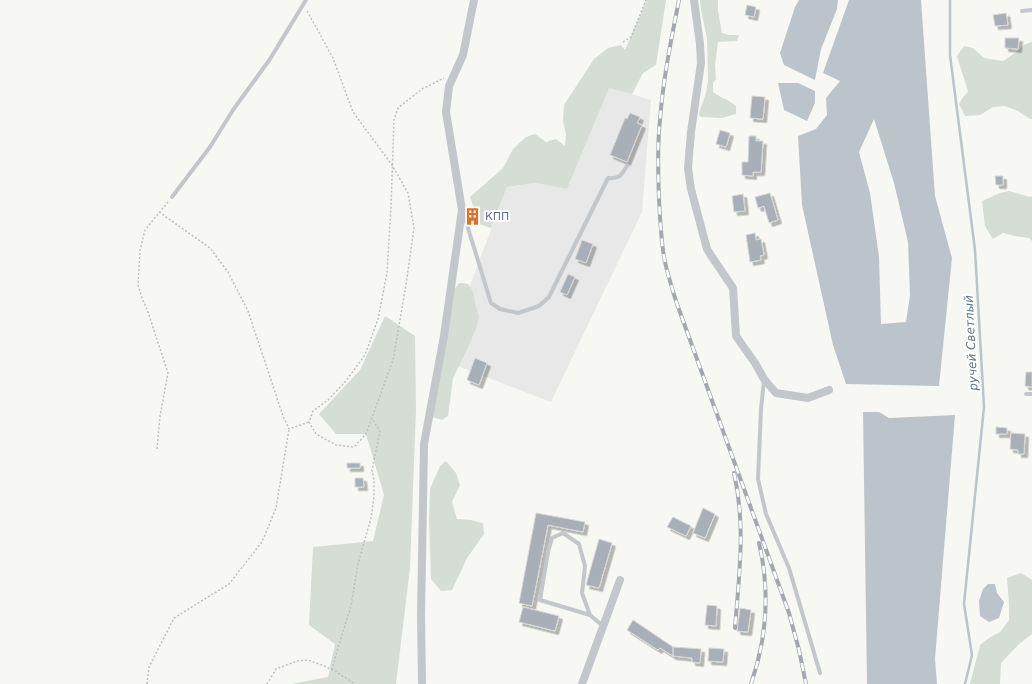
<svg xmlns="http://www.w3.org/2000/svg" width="1032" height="684" font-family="'DejaVu Sans',sans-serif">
<defs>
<filter id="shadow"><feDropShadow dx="3.5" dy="3.5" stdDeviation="0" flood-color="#0004"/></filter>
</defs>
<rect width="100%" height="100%" fill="#f7f8f4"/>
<path fill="#e8e8e8" d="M609 87 651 100 642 212 551 402 442 360 507 187 535 183 567 189Z"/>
<path fill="#d6ddd4" d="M647 0H666L656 65 643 73 632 94 609 88 567 189 535 183 507 187 491 228 479 224 470 197 503 168 513 149 526 137 535 134 546 142 556 139 565 146 566 134 563 121 564 105 594 59 608 48 621 45 625 50Z
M700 0H718V11L722 33 729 35H739L737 41 718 42 715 66 716 79 713 83V92C721 98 728 99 736 106V114L722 118 700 117 699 114 701 107 706 93 708 81 707 38 701 10Z
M1031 42H1032V119H1030L1018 111 1005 106 993 107 980 115 965 116 959 104 963 97 968 92C965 79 960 68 957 56L964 46 973 48 984 58 1003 61 1015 53 1024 45Z
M1009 191 1030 197 1032 196V241L1029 238 1015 236 1003 233 993 239 985 226 982 201 1000 193Z
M459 283H463L468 284 472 290 474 296 475 303 479 317 477 326 466 352 453 378 448 416 442 420 432 417 454 290Z
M385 316 415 336 416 410 410 568 396 684H291L328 677 335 644 309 625 313 547 373 541 384 495 366 434H336L319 414 360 370Z
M446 461 456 473 460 485 452 502 457 519 471 520 483 523 484 534 467 558 452 590 441 591 431 579 429 523 430 489 440 466Z
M1021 573 1032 580V634L1018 645 1001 663 1000 684H970L980 645 989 638 1000 632 1009 620V604L1007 578Z"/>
<path fill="#bbc4ca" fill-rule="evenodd" d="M799 0H838L837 9 821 49 815 80 784 65 780 53 795 7Z
M849 0H921L935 196 952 258 939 386 846 384 833 345 802 205 798 136 816 129 827 115 826 98 840 81 823 73ZM874 119 894 183 908 242 910 295 906 322 881 324 879 257 870 193 859 152Z
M778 83H798L815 91V103L807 121 784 110Z
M863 412H879L889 418 955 415 935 659 937 684H867Z
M988 584H995L997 593 1004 602 999 618 989 622 980 616 979 601 983 589Z"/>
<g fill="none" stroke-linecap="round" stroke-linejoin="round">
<path stroke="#bbc4ca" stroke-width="2.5" d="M950 0V55L975 250 984 407 964 604 972 655 965 684"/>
</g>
<path fill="#a9afb7" stroke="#d9d9d7" filter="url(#shadow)" d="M747 5 756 7 754 17 745 15Z
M1006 13 1008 25 995 26 993 15Z
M1005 38H1019L1018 49 1005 48Z
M752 96 765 97 763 119 750 118Z
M630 113 640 117 637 123 642 125 627 162 610 155 625 118 627 119Z
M720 130 730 133 726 147 716 144Z
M749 136H756V141H763L761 172H753V176L742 175V162H748Z
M995 176H1003V185H996Z
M770 193 778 220 769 223 764 206 758 208 755 197Z
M743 194 745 211 734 212 732 196Z
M755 233 756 240 761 239 764 255 760 256 761 260 750 262 746 235Z
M582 240 593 244 586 263 575 259Z
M568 274 575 277 567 295 560 292Z
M475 358 487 363 479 385 467 380Z
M1026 372H1032V387L1025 386Z
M996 427 1007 428V434H996Z
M1011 433 1025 434 1024 454H1018V450L1010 449Z
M347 463H360V468H347Z
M355 478H363L364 487H355Z
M703 508 715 514 705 538 693 533Z
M536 513 585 522 583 532 548 525 532 606 519 603Z
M673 517 691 526 686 536 667 527Z
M599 539 612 543 599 588 586 585Z
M707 605 717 606 716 626 705 625Z
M523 607 559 616 555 631 519 622Z
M740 608 751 610 748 632 737 631Z
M633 620 673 647V656L660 648 658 650 627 630Z
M673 647 701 649 700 663 692 662V658L673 656Z
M709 648 724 649 723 662 708 661Z"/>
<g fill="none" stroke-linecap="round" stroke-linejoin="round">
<path stroke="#bdbfc2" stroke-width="1.5" stroke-dasharray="2 2" stroke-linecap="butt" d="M307 11 333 58 353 112 392 165 408 193 414 228 406 285 393 360 366 434 354 447 336 445 316 434 309 422 313 411 328 400 345 382 365 355 378 319 387 273 391 207 394 120 398 108 422 89 444 78
M623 42 631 37 646 0
M159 212 210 248 228 272 248 311 283 416 289 429 309 422
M157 449 160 416 168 373 148 312 142 298 138 285 140 250 145 230 168 202
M332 670 337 651 351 606 358 564 371 518 374 496V480L372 470 377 446 380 431 372 419
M147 684 149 667 174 618 229 584 262 542 276 508 289 429
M267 684 276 669 297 661 308 660 322 665 335 671 355 684"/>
<path stroke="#c3c6ca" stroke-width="4" d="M1022 11 1032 10
M172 197 210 147 233 110 270 59 306 0
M464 215 491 303 500 309 518 313 539 306 549 297 608 178C620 179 621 175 627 166
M764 380 761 409 758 479 766 514 789 568 820 673
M1026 394H1032
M590 615 582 593 585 566 579 544 563 533 552 538 548 552 540 600 590 615 603 626"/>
<path stroke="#c3c6ca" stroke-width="8" d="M694 0 700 44 701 63 691 132 688 168 691 189 707 249 712 257 733 288 736 336 755 363 764 379 776 393 808 398 829 390
M422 684 421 616 424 444 444 336 462 210 446 112 449 86 463 55 474 0
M582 684 620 580"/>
<defs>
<path id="rail" d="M679 0C671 40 663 80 660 120 657 146 658 173 659 199 660 219 661 238 664 257 667 273 672 288 677 304L789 613 799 650 806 684
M734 473C746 525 739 576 735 628
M751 684C767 638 770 590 759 543"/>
</defs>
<use href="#rail" stroke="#a3a8b0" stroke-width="4"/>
<use href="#rail" stroke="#fff" stroke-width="2.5" stroke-dasharray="8" stroke-linecap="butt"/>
</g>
<defs>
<symbol id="building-bare" viewBox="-9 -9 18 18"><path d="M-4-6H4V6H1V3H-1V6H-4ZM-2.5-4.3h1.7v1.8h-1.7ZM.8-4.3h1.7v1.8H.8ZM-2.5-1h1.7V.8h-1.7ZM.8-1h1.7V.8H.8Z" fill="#e66d26" stroke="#fff" stroke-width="2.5" paint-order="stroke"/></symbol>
</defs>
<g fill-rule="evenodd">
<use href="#building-bare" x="460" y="204" width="25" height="25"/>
</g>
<g text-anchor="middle" stroke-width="4" stroke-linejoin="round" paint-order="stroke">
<g font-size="11" fill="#667386" stroke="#fff" text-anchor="start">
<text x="485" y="220">КПП</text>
</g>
<g font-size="12" font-style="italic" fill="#627582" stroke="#fff">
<text transform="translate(971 343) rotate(-93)" y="4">ручей Светлый</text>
</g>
</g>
</svg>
